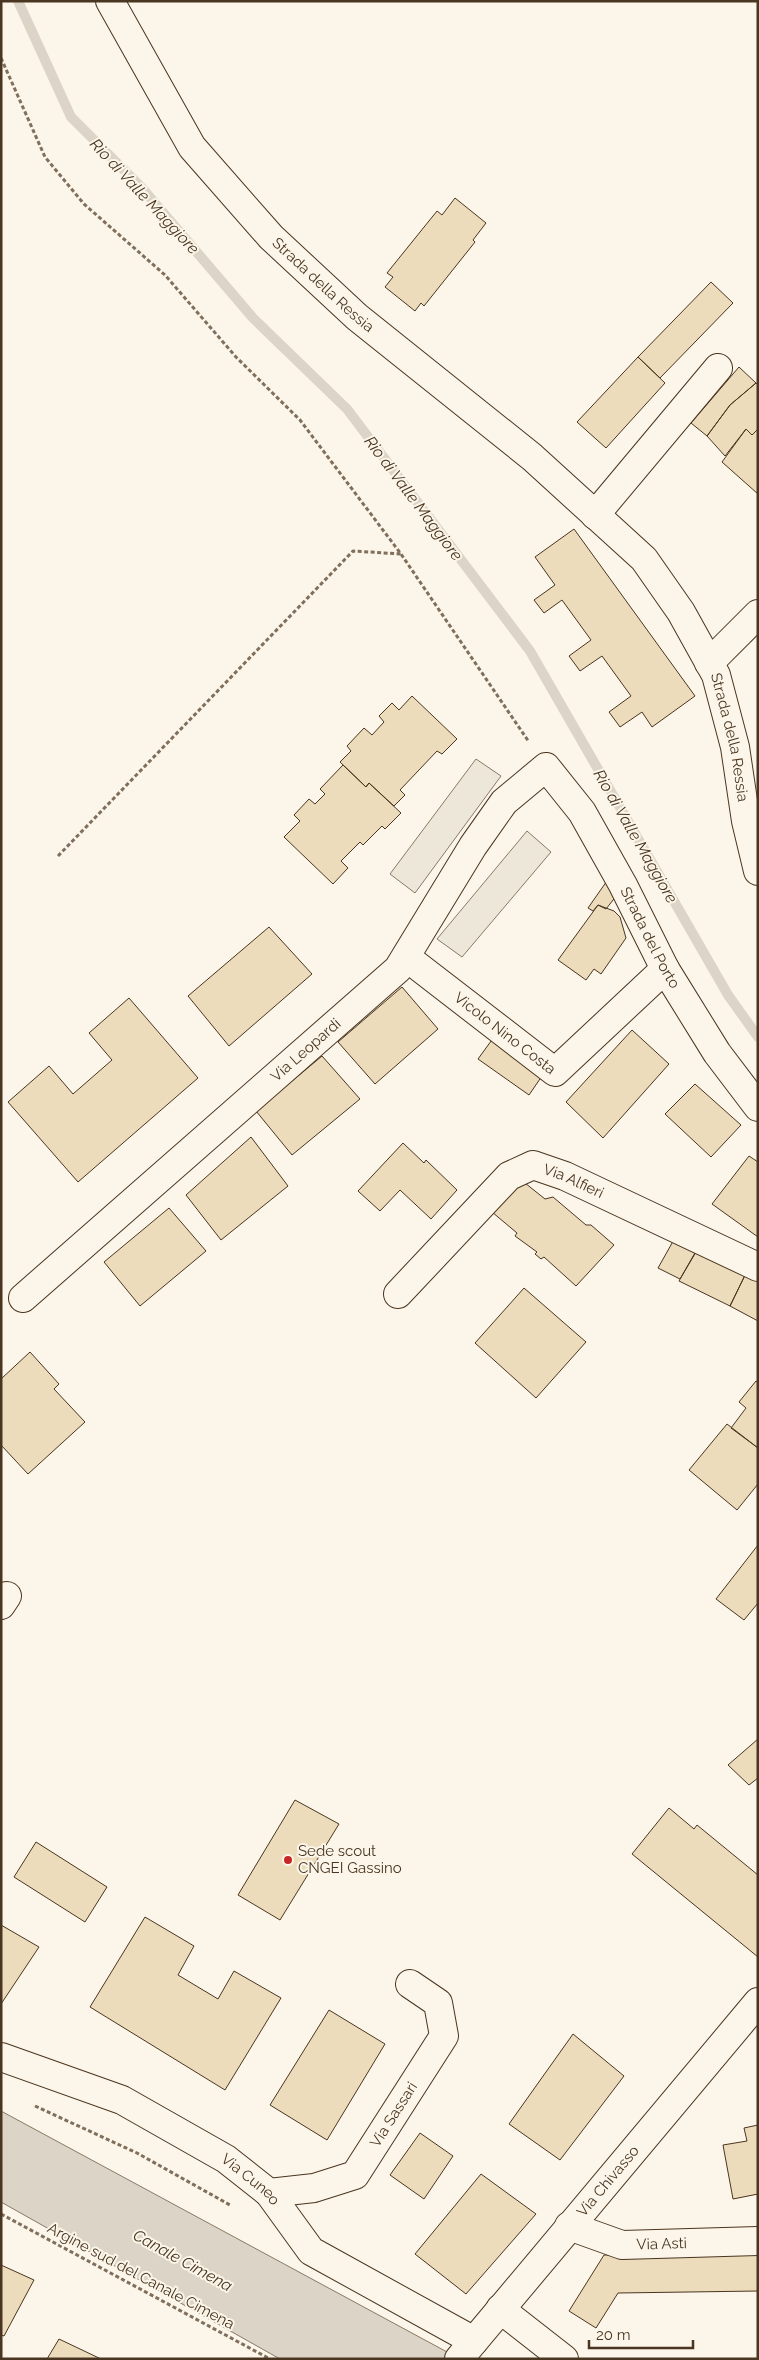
<svg xmlns="http://www.w3.org/2000/svg" width="759" height="2360" font-family="Raleway,sans-serif">
<rect width="100%" height="100%" fill="#fbf6e9"/>
<path fill="#ede7d9" stroke="#887966" d="M476 759 501 776 415 893 390 874Z
M527 831 551 852 462 957 437 939Z"/>
<path fill="#dcd4c6" stroke="#887966" d="M1 2111 460 2359H280L1 2202Z"/>
<g fill="none" stroke-linecap="round" stroke-linejoin="round">
<path stroke="#dcd4c6" stroke-width="10" d="M18 1 71 117 142 188 253 318 347 409 530 651 728 995 758 1037"/>
</g>
<path fill="#ecdcbc" stroke="#4a3520" d="M455 198 486 223 473 240 475 242 424 306 421 303 415 311 385 287 393 277 387 273 437 211 442 215Z
M711 282 733 303 660 378 638 357Z
M638 357 665 383 606 448 577 422Z
M739 367 756 383 730 405 707 436 691 423Z
M756 383 758 385V429L752 435 746 429 725 456 707 436 730 405Z
M746 429 752 435 758 429V494L722 462Z
M574 529 695 696 652 727 642 712 620 727 609 712 631 696 602 656 580 671 569 656 591 640 562 600 544 613 534 600 555 585 535 557Z
M412 696 457 739 442 754 437 751 400 790 405 795 394 806 369 783 366 787 340 762 351 751 347 746 364 728 372 735 384 722 379 716 392 703 399 710Z
M343 765 366 787 369 783 401 813 385 829 382 826 363 845 360 842 341 861 348 868 333 884 284 837 300 821 294 815 309 799 315 804 325 794 320 789Z
M609 878 617 895 606 909 598 905 593 911 588 908Z
M598 905 614 911 620 917 626 938 601 974 594 969 586 980 558 960Z
M269 927 312 974 229 1046 188 996Z
M402 987 438 1029 375 1084 338 1042Z
M129 998 198 1078 78 1182 8 1102 49 1066 73 1094 112 1060 89 1033Z
M632 1030 669 1064 603 1138 566 1102Z
M494 1037 544 1073 529 1095 478 1059Z
M322 1056 360 1099 292 1155 256 1111Z
M695 1084 741 1125 711 1157 665 1114Z
M251 1137 288 1186 221 1240 186 1195Z
M403 1143 424 1163 426 1160 457 1190 431 1219 400 1190 380 1211 358 1191Z
M749 1156 758 1162V1237L712 1204Z
M520 1179 545 1199 553 1197 586 1225H591L614 1245 576 1286 544 1257 541 1259 535 1254 537 1252 515 1236 517 1233 492 1212Z
M169 1208 206 1251 140 1306 104 1262Z
M676 1236 699 1247 680 1279 658 1268Z
M700 1244 749 1267 730 1306 679 1281Z
M749 1267 758 1272V1321L730 1306Z
M524 1288 586 1342 536 1398 475 1343Z
M30 1352 59 1384 54 1389 85 1422 28 1474 1 1445V1379Z
M756 1381 758 1382V1448L731 1428 746 1408 739 1402Z
M727 1424 758 1448V1484L737 1510 689 1470Z
M758 1545V1603L744 1620 716 1599Z
M758 1739V1778L749 1785 728 1765Z
M295 1800 339 1824 280 1920 238 1895Z
M669 1808 694 1829 697 1825 758 1875V1957L632 1854Z
M36 1842 107 1887 85 1922 14 1877Z
M145 1917 194 1946 178 1975 218 1999 234 1971 281 1998 225 2090 90 2007Z
M1 1925 39 1947 1 2004Z
M329 2010 385 2044 327 2140 270 2105Z
M573 2034 624 2076 560 2160 509 2124Z
M758 2125V2194L733 2199 723 2145 747 2141 744 2128Z
M420 2133 453 2156 424 2199 390 2175Z
M481 2174 536 2214 466 2294 415 2254Z
M758 2253V2291L618 2293 596 2328 569 2311 604 2255Z
M1 2265 34 2280 4 2336 1 2335Z
M59 2339 101 2359H47Z"/>
<g fill="none" stroke-linecap="round" stroke-linejoin="round">
<defs>
<g id="minor">
<path id="s1" d="M110 1 192 147 271 237 357 317 532 457 644 559 681 612 716 675 735 747 746 821 758 871"/>
<path d="M595 515 718 368"/>
<path d="M709 663 758 614"/>
<path id="s2" d="M406 957 555 1072 665 969"/>
<path id="s3" d="M398 1294 509 1176 533 1165 565 1176 758 1267"/>
<path id="s4" d="M23 1298 398 969 473 846 504 802 546 767 582 812 623 885 665 969 717 1053 758 1107"/>
<path d="M1 1605 7 1596"/>
<path id="s5" d="M1 2057 122 2100 226 2159 269 2193 311 2251 474 2341"/>
<path id="s6" d="M269 2193 314 2188 355 2175 444 2036 438 2003 410 1984"/>
<path id="s7" d="M569 2226 622 2245 758 2241"/>
<path d="M500 2309 564 2359"/>
</g>
<g id="major">
<path id="s8" d="M459 2359 758 2002"/>
</g>
</defs>
<use href="#minor" stroke="#4a3520" stroke-width="30"/>
<use href="#major" stroke="#4a3520" stroke-width="30"/>
<path stroke="#7f6f5c" stroke-width="3" stroke-dasharray="4 2.5" stroke-linecap="butt" d="M1 58 45 157 84 204 165 275 236 357 300 420 401 554 529 742
M58 856 353 551 401 554
M35 2106 137 2153 230 2205
M1 2214 270 2359"/>
<use href="#minor" stroke="#fbf6e9" stroke-width="28"/>
<use href="#major" stroke="#fbf6e9" stroke-width="28"/>
</g>
<circle fill="#c62828" stroke="#fbf6e9" stroke-width="2" cx="288" cy="1860" r="5"/>
<g text-anchor="middle" stroke-width="4" stroke-linejoin="round" paint-order="stroke">
<g font-size="15" fill="#4a3520" stroke="#fbf6e9">
<text dy="5" stroke="none"><textPath href="#s1" startOffset="358">Strada della Ressia</textPath></text>
<text dy="5" stroke="none"><textPath href="#s1" startOffset="981">Strada della Ressia</textPath></text>
<text dy="5" stroke="none"><textPath href="#s4" startOffset="952">Strada del Porto</textPath></text>
<text dy="5" stroke="none"><textPath href="#s2" startOffset="125">Vicolo Nino Costa</textPath></text>
<text dy="5" stroke="none"><textPath href="#s4" startOffset="376">Via Leopardi</textPath></text>
<text dy="5" stroke="none"><textPath href="#s3" startOffset="232">Via Alfieri</textPath></text>
<text dy="5" stroke="none"><textPath href="#s6" startOffset="160">Via Sassari</textPath></text>
<text dy="5" stroke="none"><textPath href="#s8" startOffset="232">Via Chivasso</textPath></text>
<text dy="5" stroke="none"><textPath href="#s5" startOffset="280">Via Cuneo</textPath></text>
<text dy="5" stroke="none"><textPath href="#s7" startOffset="96">Via Asti</textPath></text>
<text transform="translate(141 2276) rotate(28)" y="5">Argine sud del Canale Cimena</text>
</g>
<g font-size="15" fill="#4a3520" stroke="#fbf6e9" text-anchor="start">
<text x="298" y="1856">Sede scout<tspan x="298" dy="17">CNGEI Gassino</tspan></text>
</g>
<g font-size="16" font-style="italic" fill="#4a3520" stroke="#fbf6e9">
<text transform="translate(145 196) rotate(47)" y="6">Rio di Valle Maggiore</text>
<text transform="translate(414 498) rotate(53)" y="6">Rio di Valle Maggiore</text>
<text transform="translate(636 836) rotate(60)" y="6">Rio di Valle Maggiore</text>
<text transform="translate(183 2260) rotate(29)" y="6">Canale Cimena</text>
</g>
</g>
<rect width="759" height="2360" fill="none" stroke="#4a3520" stroke-width="5"/>
<path d="M589 2340v8h104v-8" fill="none" stroke="#4a3520" stroke-width="2.5"/>
<text x="596" y="2340" font-size="15" fill="#4a3520" stroke="#fbf6e9" stroke-width="4" paint-order="stroke">20 m</text>
</svg>
